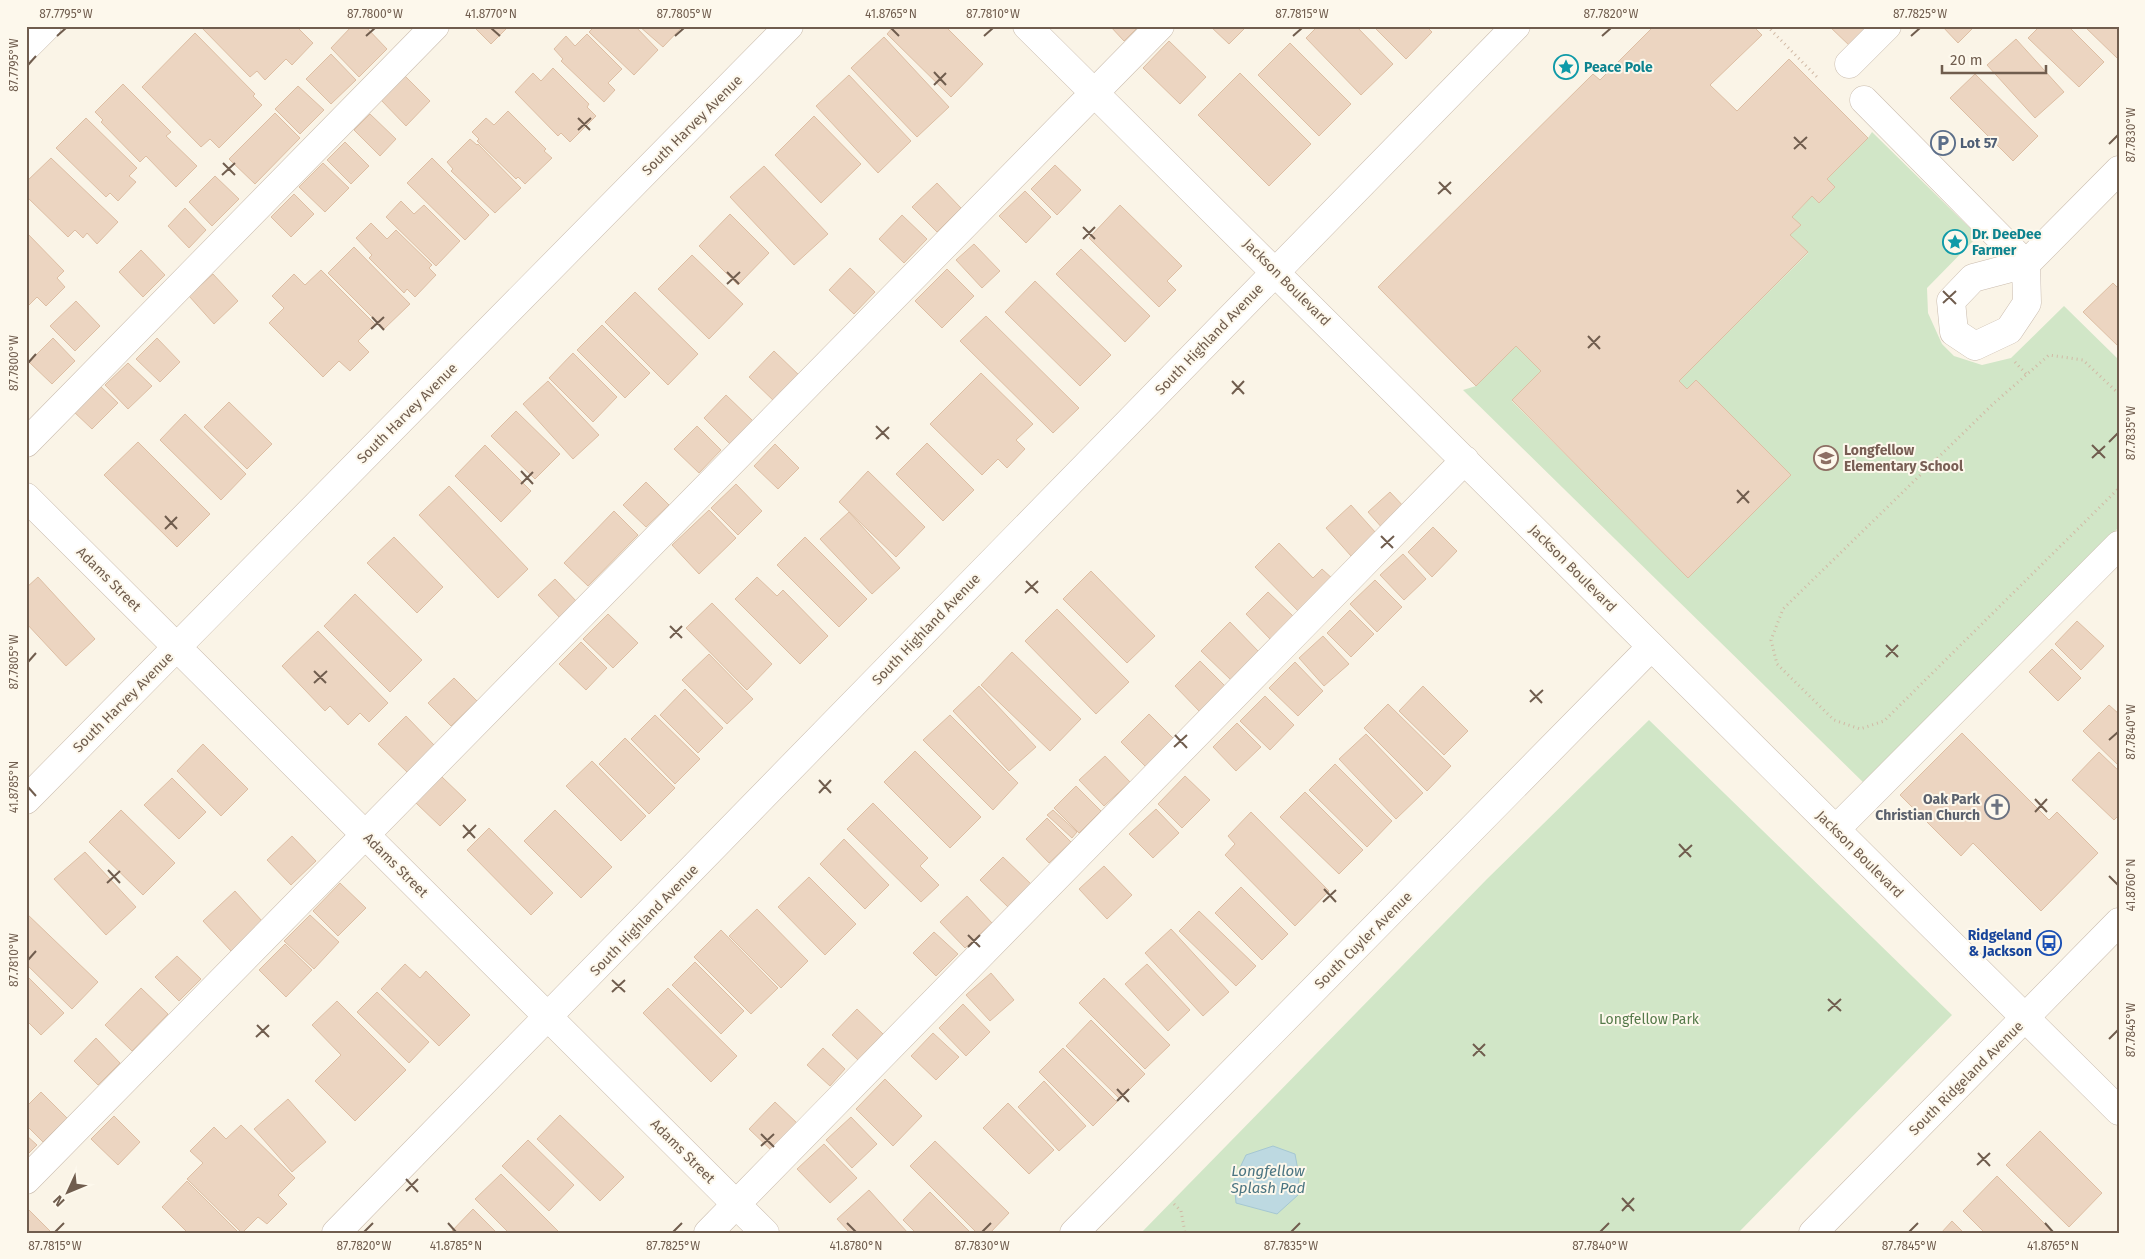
<svg xmlns="http://www.w3.org/2000/svg" width="2145" height="1259" font-family="'Fira Sans',sans-serif">
<rect width="100%" height="100%" fill="#faf4e7"/>
<path fill="#d1e6c7" d="M1872 132 1978 236 1927 288 1928 313 1942 344 1954 356 1982 365 2011 358 2064 306 2119 360V527L1869 788 1463 390 1476 386 1516 346 1541 371 1512 401 1688 578 1791 475 1696 381 1687 389 1679 381 1808 253 1790 235 1800 225 1792 217 1812 196 1819 203 1834 188 1827 179 1868 138Z
M1649 720 1952 1015 1738 1233H1141L1487 879Z"/>
<path fill="#bdd9e1" stroke="#a5c7d2" d="M1273 1146 1295 1154 1299 1176 1298 1195 1277 1214 1236 1203 1234 1180 1246 1155Z"/>
<path fill="#ecd5c1" stroke="#ddbea3" d="M200 26H296L313 43 292 65 286 59 265 80 257 71 250 77Z
M352 26H365L387 49 359 77 331 48Z
M473 26H509L491 44Z
M595 26H635L658 50 634 75 589 32Z
M639 26H683L663 47Z
M894 26H945L983 64 951 97 887 34Z
M1110 26H1139L1124 41Z
M1210 26H1247L1229 44Z
M1318 26H1356L1393 64 1361 95 1306 38Z
M1373 26H1426L1432 32 1406 59Z
M1654 26H1753L1762 35 1710 85 1737 111 1789 59 1868 138 1827 179 1835 187 1819 203 1812 196 1792 217 1801 225 1790 235 1808 252 1679 381 1687 389 1696 380 1791 475 1688 578 1512 400 1541 371 1516 346 1476 386 1378 287 1593 74 1600 80Z
M1829 26H1863L1868 31 1852 48Z
M1942 26H1975L1958 43Z
M2040 26H2068L2104 62 2079 87 2028 38Z
M2084 26H2119V57L2117 58Z
M195 33 255 94 253 96 262 105 219 148 210 139 201 147 142 87Z
M587 34 622 69 608 83 615 90 604 102 561 61 563 59 554 49 566 36 575 46Z
M884 37 949 107 917 137 851 68Z
M2016 39 2064 92 2035 118 1987 65Z
M1169 41 1206 77 1180 104 1143 68Z
M1290 43 1351 104 1319 136 1258 75Z
M331 54 356 80 331 104 306 79Z
M553 68 589 104 587 107 596 116 570 142 561 133 558 136 515 92 533 73 541 81Z
M1240 73 1311 144 1269 186 1198 115Z
M1975 74 2038 136 2013 161 1950 98Z
M849 75 911 141 878 173 816 106Z
M405 76 430 101 406 126 381 100Z
M123 84 171 132 166 136 197 166 176 187 146 156 140 162 101 122 103 120 95 112Z
M298 86 324 110 300 134 275 109Z
M508 111 546 149 544 151 552 158 525 184 518 177 516 179 477 141 479 139 472 132 486 118 494 125Z
M275 113 300 138 255 184 229 159Z
M370 114 396 139 380 156 354 130Z
M814 116 861 164 821 203 775 155Z
M86 118 137 168 129 176 136 182 118 201 110 193 106 197 56 148Z
M470 139 477 145 478 144 521 188 495 213 451 171 453 169 447 162Z
M345 142 369 166 351 184 327 160Z
M51 158 118 222 97 244 87 233 83 238 75 230 68 237 26 196V182Z
M432 158 489 215 465 240 407 183Z
M323 163 349 188 325 212 299 187Z
M1055 165 1081 190 1057 215 1031 189Z
M764 166 828 234 794 265 730 197Z
M215 176 239 199 212 226 189 202Z
M937 183 961 208 937 232 912 207Z
M1025 191 1051 217 1026 243 999 216Z
M294 194 314 214 291 237 271 217Z
M401 201 414 214 424 205 460 241 436 266 386 217Z
M1120 205 1182 266 1167 281 1176 290 1159 307 1089 238Z
M185 208 206 230 189 248 168 226Z
M730 214 769 253 738 285 699 246Z
M902 215 927 239 904 263 879 239Z
M371 223 387 239 396 230 432 265 429 268 436 275 415 297 407 289 404 293 369 258 372 255 356 238Z
M26 232 64 271 57 278 65 287 46 306 37 297 29 305 26 302Z
M974 244 1000 271 982 288 956 260Z
M354 247 410 304 384 329 328 273Z
M1081 249 1150 316 1125 342 1056 274Z
M141 250 165 275 143 297 119 272Z
M692 255 743 304 709 339 658 289Z
M850 268 875 292 854 314 829 290Z
M947 269 974 296 942 328 915 301Z
M321 270 375 324 358 341 369 352 350 371 339 361 323 377 269 323 284 308 272 296 294 274 305 285Z
M213 274 238 301 214 324 189 296Z
M1035 281 1111 355 1080 386 1005 312Z
M2113 283 2119 289V347L2083 312Z
M635 292 698 354 668 385 605 322Z
M76 301 100 326 75 351 50 326Z
M986 316 1079 408 1053 433 960 341Z
M602 325 650 373 625 398 577 350Z
M53 338 75 361 52 384 29 362Z
M157 338 180 362 160 382 136 359Z
M774 351 802 378 777 404 749 377Z
M573 353 617 397 593 422 549 378Z
M128 363 152 386 128 409 105 385Z
M981 373 1033 424 1016 440 1025 449 1007 468 998 459 982 475 930 424Z
M548 381 599 435 573 459 523 404Z
M99 385 118 403 92 429 73 411Z
M726 395 753 421 730 444 704 418Z
M229 402 272 444 247 469 204 427Z
M516 411 560 454 535 479 491 436Z
M185 414 246 474 221 500 160 440Z
M697 426 721 450 699 473 674 449Z
M138 442 210 514 177 547 104 475Z
M927 443 974 490 943 521 896 474Z
M775 444 799 468 778 489 754 466Z
M485 445 531 491 501 522 455 476Z
M868 471 925 527 896 557 839 502Z
M646 482 669 505 646 527 623 505Z
M736 484 762 511 738 535 711 508Z
M449 486 528 569 498 598 419 515Z
M1390 492 1406 509 1384 530 1368 512Z
M1351 505 1376 533 1351 556 1326 528Z
M709 510 736 538 699 574 672 545Z
M614 511 638 535 588 586 564 563Z
M849 512 900 568 872 594 820 539Z
M1433 527 1457 551 1432 577 1408 552Z
M394 537 443 587 417 613 367 563Z
M805 537 867 599 839 627 777 565Z
M1279 543 1313 578 1322 569 1334 580 1301 614 1255 567Z
M1403 554 1426 579 1404 600 1380 575Z
M1091 571 1155 636 1127 663 1063 599Z
M38 577 95 639 66 666 26 623V588Z
M757 577 777 596 783 590 828 636 800 664 735 599Z
M555 579 579 604 562 620 538 595Z
M1375 580 1402 607 1377 632 1350 604Z
M1268 592 1293 616 1270 639 1246 614Z
M355 594 422 660 390 692 324 626Z
M712 603 772 664 747 690 686 628Z
M1057 609 1129 682 1096 714 1025 641Z
M1350 610 1374 634 1351 657 1327 633Z
M608 614 638 643 613 668 583 639Z
M2077 621 2104 646 2081 670 2055 644Z
M1230 622 1259 652 1231 680 1201 651Z
M318 631 388 703 369 722 360 713 348 725 330 706 325 711 282 666Z
M1323 636 1349 664 1324 686 1299 658Z
M581 642 607 668 586 690 559 664Z
M2052 649 2081 678 2058 701 2029 672Z
M1012 652 1081 719 1050 751 981 685Z
M709 654 753 699 727 724 682 680Z
M1200 661 1225 686 1200 712 1175 686Z
M1295 662 1323 691 1298 716 1269 688Z
M454 678 477 701 451 726 428 703Z
M979 686 1036 747 1009 771 953 711Z
M1423 686 1468 731 1444 755 1399 711Z
M685 689 723 728 698 753 660 715Z
M1265 696 1294 725 1270 750 1240 721Z
M1388 704 1451 766 1427 791 1364 728Z
M2109 705 2119 714V766L2083 731Z
M1149 714 1174 739 1146 767 1121 742Z
M655 715 700 759 675 784 631 739Z
M950 715 1018 783 993 810 923 740Z
M406 716 434 745 407 772 378 744Z
M1237 723 1261 747 1236 771 1213 747Z
M1962 733 2049 820 2057 812 2098 853 2041 911 1973 843 1961 856 1900 795Z
M1366 734 1423 793 1396 819 1339 759Z
M625 738 675 788 649 814 599 764Z
M203 744 248 789 221 816 177 771Z
M915 751 981 817 950 848 884 782Z
M2099 752 2119 771V815L2114 820 2072 780Z
M1105 756 1130 782 1104 806 1079 780Z
M592 761 646 816 621 841 566 786Z
M1335 764 1392 821 1367 847 1309 790Z
M1185 776 1210 800 1182 828 1158 804Z
M442 777 466 800 440 826 416 803Z
M172 778 206 812 179 839 144 805Z
M1076 786 1101 811 1079 833 1054 808Z
M1305 792 1363 850 1339 874 1280 817Z
M873 803 928 858 920 866 939 885 921 902 847 829Z
M1156 809 1179 833 1153 858 1129 834Z
M121 810 175 863 143 895 89 842Z
M555 810 612 867 581 898 524 841Z
M1053 810 1077 832 1072 838 1047 815Z
M1251 812 1329 891 1295 926 1225 855 1235 844 1228 836Z
M1047 818 1071 842 1049 863 1026 839Z
M489 828 553 893 531 915 467 850Z
M292 836 316 861 291 885 267 860Z
M844 839 889 885 865 909 820 864Z
M85 852 136 907 106 935 54 879Z
M1003 857 1031 884 1008 907 980 880Z
M1104 866 1132 895 1107 919 1079 889Z
M809 877 856 924 825 955 778 907Z
M340 883 366 908 338 936 313 911Z
M1241 887 1288 934 1262 960 1215 913Z
M235 891 262 921 231 951 203 921Z
M967 896 992 923 965 948 940 922Z
M757 909 808 961 781 988 729 936Z
M1199 911 1256 966 1236 986 1179 931Z
M26 913 98 982 72 1009 26 964Z
M310 915 339 942 314 969 284 941Z
M1171 929 1229 992 1203 1016 1145 953Z
M721 930 778 988 751 1014 694 957Z
M934 932 958 954 936 976 913 953Z
M285 944 312 970 286 997 259 970Z
M177 956 201 979 179 1001 155 977Z
M695 962 744 1011 721 1034 672 985Z
M405 964 420 978 426 971 470 1015 439 1046 381 989Z
M1147 964 1190 1010 1168 1031 1125 984Z
M991 973 1014 1000 990 1021 966 995Z
M26 975 64 1013 41 1035 26 1020Z
M1104 978 1170 1045 1145 1069 1079 1003Z
M141 988 168 1014 132 1051 105 1025Z
M668 988 737 1056 711 1082 643 1013Z
M377 992 429 1042 409 1063 357 1012Z
M337 1001 406 1070 355 1121 315 1081 341 1055 312 1025Z
M963 1004 990 1032 966 1056 939 1028Z
M857 1009 883 1034 858 1060 832 1035Z
M1091 1020 1145 1074 1120 1099 1066 1046Z
M933 1033 959 1057 936 1080 911 1056Z
M96 1038 120 1063 98 1085 74 1061Z
M823 1048 845 1069 830 1086 807 1065Z
M1063 1048 1117 1102 1093 1126 1039 1072Z
M885 1079 922 1116 893 1146 856 1109Z
M1044 1081 1086 1126 1059 1151 1018 1107Z
M41 1092 67 1118 43 1142 26 1125V1107Z
M288 1099 326 1142 292 1172 254 1129Z
M775 1102 798 1124 772 1151 749 1129Z
M1008 1103 1054 1150 1029 1174 983 1128Z
M560 1115 624 1177 600 1201 537 1139Z
M114 1116 140 1142 118 1165 91 1139Z
M851 1117 877 1144 852 1168 826 1140Z
M241 1125 295 1178 278 1195 287 1204 267 1224 258 1217 242 1233 187 1179 203 1163 190 1151 214 1127 226 1139Z
M2040 1131 2102 1193 2069 1227 2006 1165Z
M26 1135 37 1145 26 1156Z
M528 1140 574 1185 549 1211 502 1166Z
M935 1141 1009 1213 990 1233H977L910 1166Z
M824 1144 857 1178 830 1203 797 1169Z
M501 1174 560 1233H509L475 1199Z
M1997 1176 2054 1233H1985L1963 1211Z
M187 1181 239 1233H188L162 1207Z
M869 1190 908 1233H850L837 1219Z
M930 1192 971 1233H916L903 1220Z
M26 1207 51 1232V1233H26Z
M473 1209 497 1233H450Z
M1952 1221 1964 1233H1941Z"/>
<g fill="none" stroke-linecap="round" stroke-linejoin="round">
<defs>
<path id="minor" d="M1027 26 2119 1111
M26 47 47 26
M1849 64 1887 26
M1864 100 2026 264
M2026 264 2027 303 2009 330 1975 346 1954 332 1951 301 1973 278 2026 264 2119 170
M26 443 435 26
M26 497 765 1233
M26 800 789 26
M1836 829 2119 545
M26 1180 1160 26
M336 1233 1516 26
M708 1233 1465 460
M1074 1233 1651 647
M1813 1233 2119 922"/>
</defs>
<use href="#minor" stroke="#cabcae" stroke-width="29"/>
<path stroke="#d1b9a5" stroke-width="3" stroke-dasharray="1 4" stroke-linecap="butt" d="M1767 26 1819 79
M2015 362 2026 374
M2119 394 2083 360 2049 355 1993 404 1783 609 1771 640 1777 664 1834 720 1860 729 1884 721 2119 488
M1174 1204 1181 1211 1185 1233"/>
<use href="#minor" stroke="#fff" stroke-width="28"/>
</g>
<path fill="none" stroke="#705d4e" stroke-width="2" d="M491 28 500 36M891 28 899 36M57 36 66 28M366 36 375 28M675 36 684 28M984 36 993 28M1293 36 1302 28M1602 36 1611 28M1911 36 1920 28M28 65 36 56M934 72 946 85M934 85 946 73M578 118 590 130M578 130 591 118M1794 137 1806 149M2109 144 2118 135M1794 149 1807 137M223 163 235 175M222 175 235 163M1439 182 1451 194M1438 194 1451 182M1083 227 1095 239M1083 239 1095 227M727 272 739 284M727 284 740 272M1943 291 1956 304M1943 303 1956 291M372 317 384 330M371 329 384 317M1588 336 1600 349M1588 348 1600 336M28 363 36 354M1232 381 1244 394M1232 394 1244 381M876 426 889 439M876 439 889 427M2109 442 2118 433M2092 445 2105 458M2092 458 2105 446M521 471 533 484M521 484 533 472M1737 490 1749 503M1737 503 1749 491M165 516 177 529M165 529 177 517M1381 536 1393 548M1381 548 1394 536M1026 581 1038 593M1025 593 1038 581M670 626 682 638M670 638 682 626M1886 645 1898 657M1886 657 1898 645M28 662 36 653M314 671 326 683M314 683 327 671M1530 690 1542 703M1530 702 1543 690M1175 735 1187 748M2109 740 2118 732M1174 747 1187 735M819 780 831 793M28 787 36 796M819 793 831 780M2035 799 2047 812M2035 812 2047 799M463 825 475 838M463 838 476 825M1679 844 1691 857M1679 857 1692 845M108 870 120 883M2109 876 2118 885M107 883 120 871M1324 889 1336 902M1323 902 1336 890M968 935 980 947M968 947 980 935M28 960 36 951M612 980 625 992M612 992 625 980M1828 999 1841 1011M1828 1011 1841 999M257 1025 269 1037M256 1037 269 1025M2109 1039 2118 1030M1473 1044 1485 1056M1473 1056 1485 1044M1117 1089 1129 1102M1117 1101 1129 1089M761 1134 774 1147M761 1146 774 1134M1978 1153 1990 1166M1977 1165 1990 1153M406 1179 418 1192M406 1191 418 1179M1622 1198 1634 1211M1622 1211 1634 1198M448 1223 456 1232M847 1223 856 1232M2045 1223 2053 1232M55 1232 64 1223M364 1232 373 1223M673 1232 682 1223M982 1232 991 1223M1291 1232 1300 1223M1600 1232 1609 1223M1909 1232 1918 1223"/>
<defs>
<symbol id="sight-ring" viewBox="-11 -11 22 22"><circle r="9.5" fill="#fdf8ec" stroke="#0f9aa8" stroke-width="1.5"/><path d="M0-6L1.8-2.2L6-1.7L2.9 1.2L3.7 5.4L0 3.3L-3.7 5.4L-2.9 1.2L-6-1.7L-1.8-2.2Z" fill="#0f9aa8"/></symbol>
<symbol id="parking-ring" viewBox="-11 -11 22 22"><circle r="9.5" fill="#fdf8ec" stroke="#5c6f8a" stroke-width="1.5"/><path d="M-3.5-5.5H1a3.5 3.5 0 0 1 0 7H-1V5.5H-3.5ZM-1-3.4V-.6H.8a1.4 1.4 0 0 0 0-2.8Z" fill="#5c6f8a"/></symbol>
<symbol id="school-ring" viewBox="-11 -11 22 22"><circle r="9.5" fill="#fdf8ec" stroke="#8d6e63" stroke-width="1.5"/><path d="M0-5L7-2L0 1L-7-2ZM-4 1L0 2.5L4 1V4Q0 6-4 4Z" fill="#8d6e63"/></symbol>
<symbol id="church-ring" viewBox="-11 -11 22 22"><circle r="9.5" fill="#fdf8ec" stroke="#6b7280" stroke-width="1.5"/><path d="M-1.2-6h2.4v3.5h3.3v2.4h-3.3V6h-2.4V-.1h-3.3v-2.4h3.3Z" fill="#6b7280"/></symbol>
<symbol id="bus-ring" viewBox="-11 -11 22 22"><circle r="9.5" fill="#fdf8ec" stroke="#1a4fb4" stroke-width="1.5"/><path d="M-5-6H5V4H4V6H2V4H-2V6H-4V4H-5ZM-3.5-4V0h7V-4ZM-3.5 1.2v1.5H-2V1.2ZM2 1.2v1.5H3.5V1.2Z" fill="#1a4fb4"/></symbol>
</defs>
<g fill-rule="evenodd">
<use href="#sight-ring" x="1552" y="53" width="28" height="28"/>
<use href="#parking-ring" x="1929" y="129" width="28" height="28"/>
<use href="#sight-ring" x="1941" y="228" width="28" height="28"/>
<use href="#school-ring" x="1812" y="444" width="28" height="28"/>
<use href="#church-ring" x="1983" y="793" width="28" height="28"/>
<use href="#bus-ring" x="2035" y="929" width="28" height="28"/>
</g>
<g text-anchor="middle" stroke-width="4" stroke-linejoin="round" paint-order="stroke">
<g font-size="14" font-weight="bold" fill="#0d838f" stroke="#fdf8ec" text-anchor="start">
<text x="1584" y="72">Peace Pole</text>
<text x="1972" y="239">Dr. DeeDee<tspan x="1972" dy="16">Farmer</tspan></text>
</g>
<g font-size="14" fill="#705d4e" stroke="#fdf8ec">
<text transform="translate(692 125) rotate(-45)" y="5">South Harvey Avenue</text>
<text transform="translate(1287 282) rotate(45)" y="5">Jackson Boulevard</text>
<text transform="translate(1209 339) rotate(-46)" y="5">South Highland Avenue</text>
<text transform="translate(407 413) rotate(-45)" y="5">South Harvey Avenue</text>
<text transform="translate(1573 568) rotate(45)" y="5">Jackson Boulevard</text>
<text transform="translate(109 579) rotate(45)" y="5">Adams Street</text>
<text transform="translate(926 629) rotate(-46)" y="5">South Highland Avenue</text>
<text transform="translate(123 702) rotate(-45)" y="5">South Harvey Avenue</text>
<text transform="translate(1860 854) rotate(45)" y="5">Jackson Boulevard</text>
<text transform="translate(396 865) rotate(45)" y="5">Adams Street</text>
<text transform="translate(644 920) rotate(-46)" y="5">South Highland Avenue</text>
<text transform="translate(1363 940) rotate(-45)" y="5">South Cuyler Avenue</text>
<text transform="translate(1966 1078) rotate(-45)" y="5">South Ridgeland Avenue</text>
<text transform="translate(683 1151) rotate(45)" y="5">Adams Street</text>
</g>
<g font-size="14" font-weight="bold" fill="#4e5e75" stroke="#fdf8ec" text-anchor="start">
<text x="1960" y="148">Lot 57</text>
</g>
<g font-size="14" font-weight="bold" fill="#785e54" stroke="#fdf8ec" text-anchor="start">
<text x="1844" y="455">Longfellow<tspan x="1844" dy="16">Elementary School</tspan></text>
</g>
<g font-size="14" font-weight="bold" fill="#5b616d" stroke="#fdf8ec" text-anchor="end">
<text x="1980" y="804">Oak Park<tspan x="1980" dy="16">Christian Church</tspan></text>
</g>
<g font-size="14" font-weight="bold" fill="#164399" stroke="#fdf8ec" text-anchor="end">
<text x="2032" y="940">Ridgeland<tspan x="2032" dy="16">&amp; Jackson</tspan></text>
</g>
<g font-size="14" fill="#557a4a" stroke="#fdf8ec">
<text x="1649" y="1024">Longfellow Park</text>
</g>
<g font-size="15" font-style="italic" fill="#4a7481" stroke="#fdf8ec">
<text x="1268" y="1176">Longfellow<tspan x="1268" dy="17">Splash Pad</tspan></text>
</g>
</g>
<rect width="2145" height="1259" fill="none" stroke="#fdf8ec" stroke-width="55"/>
<g transform="translate(68 1192) rotate(226)" stroke="#fdf8ec" stroke-width="4" paint-order="stroke">
<path d="M0-4L9 19L0 12L-9 19Z" fill="#705d4e"/>
<text y="-8" font-size="14" font-weight="bold" text-anchor="middle" fill="#705d4e">N</text>
</g>
<path d="M1942 65v8h104v-8" fill="none" stroke="#705d4e" stroke-width="2.5"/>
<text x="1950" y="65" font-size="15" fill="#705d4e" stroke="#fdf8ec" stroke-width="4" paint-order="stroke">20 m</text>
<rect x="28" y="28" width="2090" height="1204" fill="none" stroke="#705d4e" stroke-width="2"/>
<g font-size="12" text-anchor="middle" fill="#705d4e">
<text x="66" y="18">87.7795°W</text>
<text x="375" y="18">87.7800°W</text>
<text x="491" y="18">41.8770°N</text>
<text x="684" y="18">87.7805°W</text>
<text x="891" y="18">41.8765°N</text>
<text x="993" y="18">87.7810°W</text>
<text x="1302" y="18">87.7815°W</text>
<text x="1611" y="18">87.7820°W</text>
<text x="1920" y="18">87.7825°W</text>
<text transform="translate(14 65) rotate(-90)" y="4">87.7795°W</text>
<text transform="translate(2131 135) rotate(-90)" y="4">87.7830°W</text>
<text transform="translate(14 363) rotate(-90)" y="4">87.7800°W</text>
<text transform="translate(2131 433) rotate(-90)" y="4">87.7835°W</text>
<text transform="translate(14 662) rotate(-90)" y="4">87.7805°W</text>
<text transform="translate(2131 732) rotate(-90)" y="4">87.7840°W</text>
<text transform="translate(14 787) rotate(-90)" y="4">41.8785°N</text>
<text transform="translate(2131 885) rotate(-90)" y="4">41.8760°N</text>
<text transform="translate(14 960) rotate(-90)" y="4">87.7810°W</text>
<text transform="translate(2131 1030) rotate(-90)" y="4">87.7845°W</text>
<text x="55" y="1250">87.7815°W</text>
<text x="364" y="1250">87.7820°W</text>
<text x="456" y="1250">41.8785°N</text>
<text x="673" y="1250">87.7825°W</text>
<text x="856" y="1250">41.8780°N</text>
<text x="982" y="1250">87.7830°W</text>
<text x="1291" y="1250">87.7835°W</text>
<text x="1600" y="1250">87.7840°W</text>
<text x="1909" y="1250">87.7845°W</text>
<text x="2053" y="1250">41.8765°N</text>
</g>
</svg>
